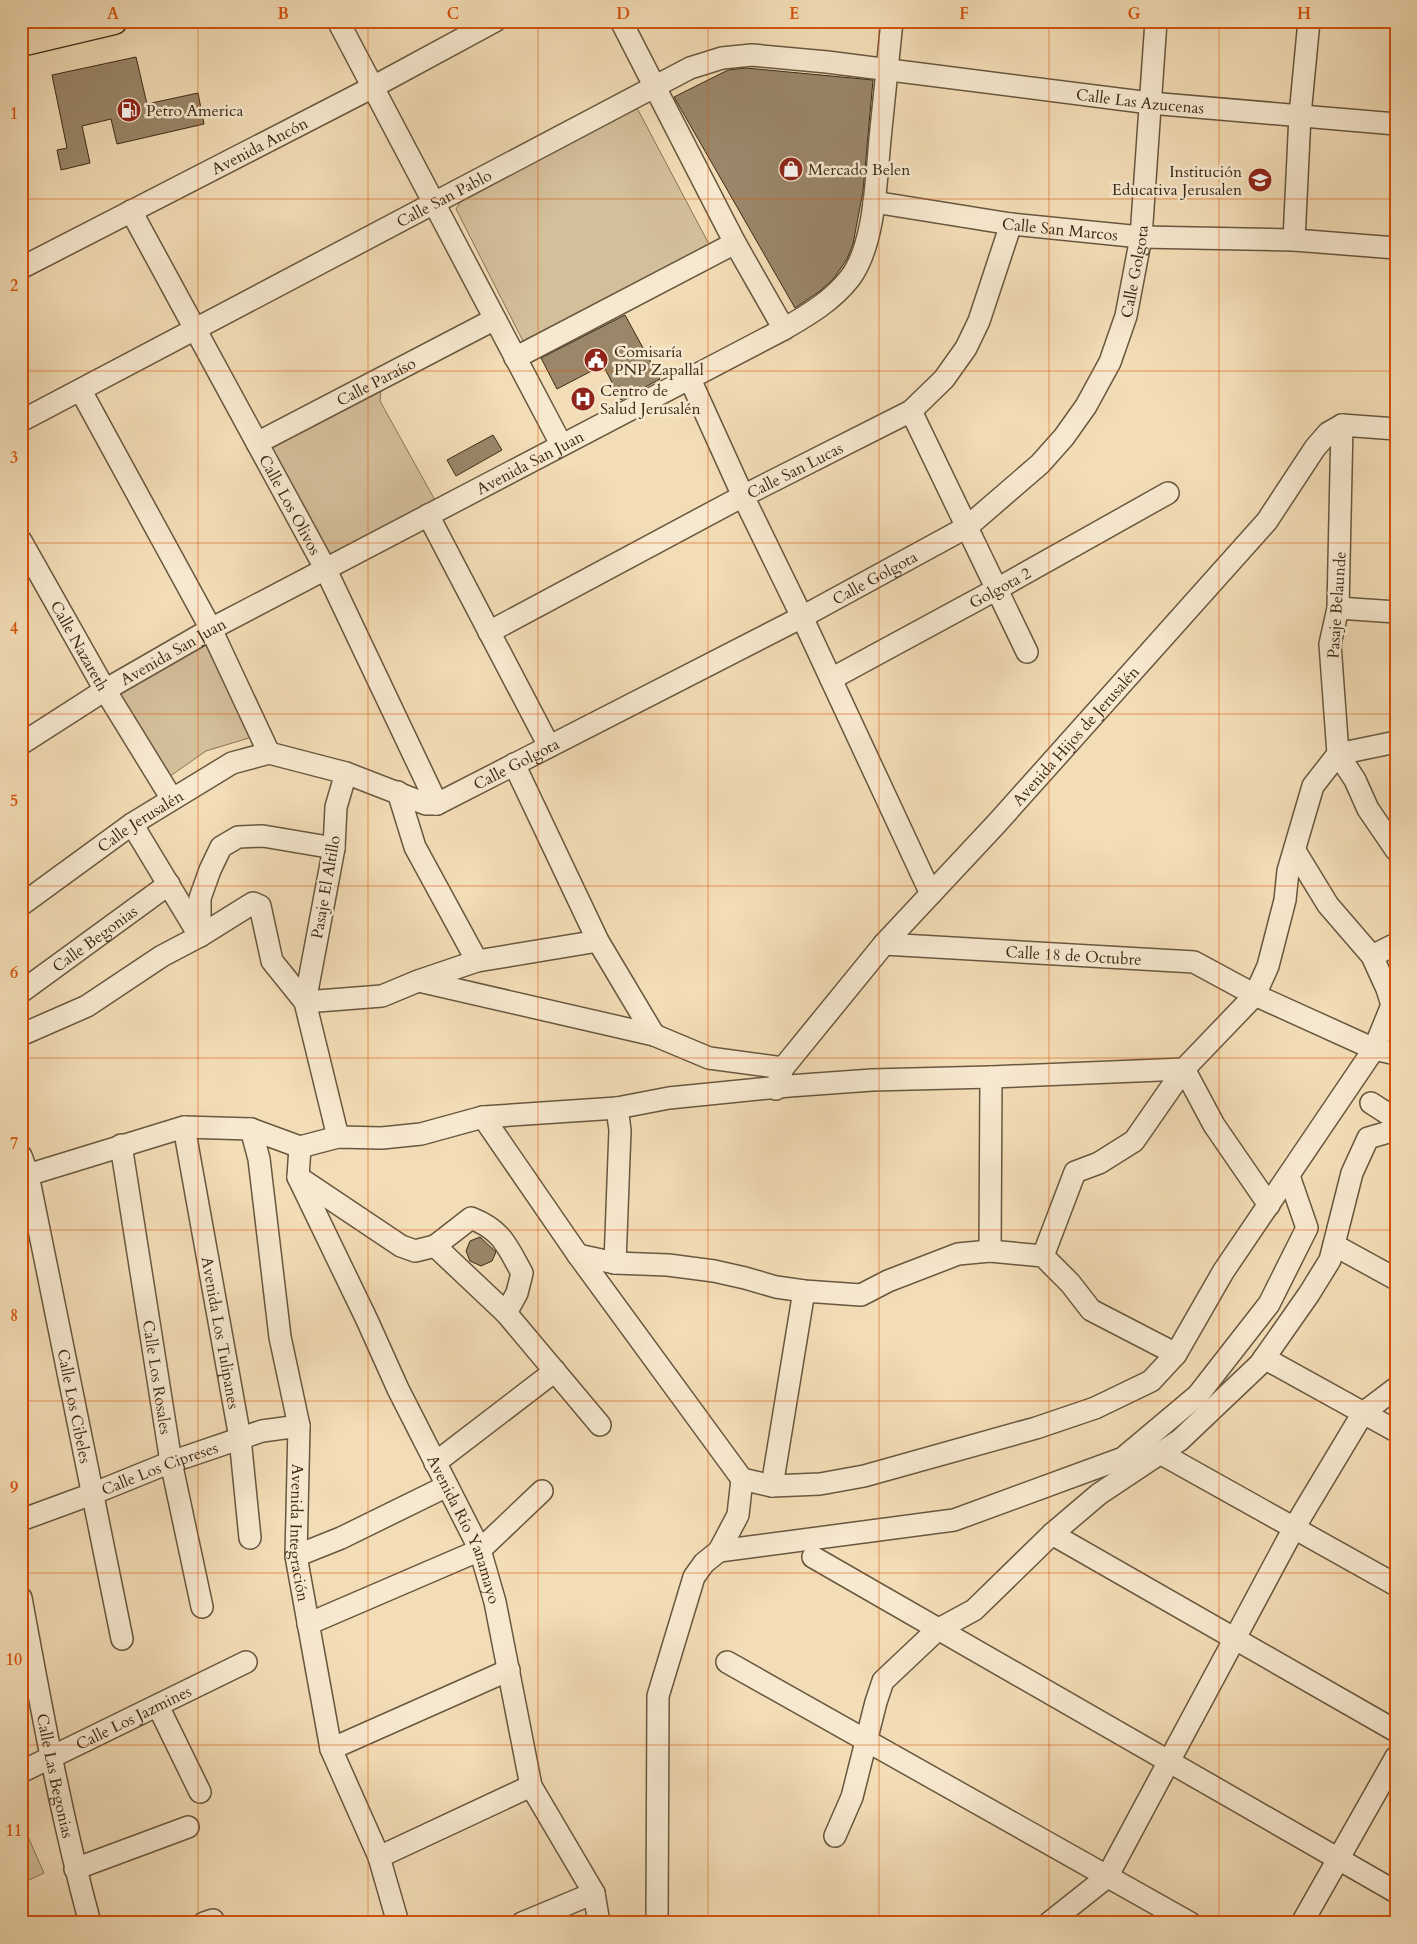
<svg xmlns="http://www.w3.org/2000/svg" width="1417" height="1944" font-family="Cardo,serif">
<rect width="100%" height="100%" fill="#f3ddb6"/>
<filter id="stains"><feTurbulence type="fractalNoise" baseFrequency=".004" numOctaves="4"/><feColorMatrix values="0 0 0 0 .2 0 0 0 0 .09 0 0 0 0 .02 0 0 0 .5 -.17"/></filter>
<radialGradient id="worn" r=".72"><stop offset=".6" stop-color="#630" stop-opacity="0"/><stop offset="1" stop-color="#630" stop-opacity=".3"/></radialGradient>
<path fill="#d4bf9b" stroke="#877459" d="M637 108 711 248 524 343 456 209 461 201Z
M381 387 380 401 436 502 330 555 322 552 266 446Z
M205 644 252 737 206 751 166 779 118 693Z
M21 1821 44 1873 21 1884Z"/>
<path fill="#9a876a" stroke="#3a2a17" d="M136 57 147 104 198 93 204 124 117 144 111 119 82 126 90 163 61 170 57 150 67 148 52 75Z
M746 68 873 80 863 191 853 244 847 259 834 278 820 291 795 308 674 97 728 70Z
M625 315 660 379 621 400 603 365 557 389 541 358Z
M493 435 502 450 456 476 447 460Z
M480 1237 496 1252 492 1261 481 1266 470 1261 466 1251 470 1241Z"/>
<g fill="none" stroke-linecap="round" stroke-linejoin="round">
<defs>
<g id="minor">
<path d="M338 21 561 444"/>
<path d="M621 21 735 243 784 329"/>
<path id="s1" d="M874 202 1011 224 1141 237 1294 240 1396 248"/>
<path id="s2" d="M131 211 325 568 437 804"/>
<path d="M1294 240 1300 115 1309 21"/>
<path id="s3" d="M21 268 373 87 495 21"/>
<path d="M515 358 735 243"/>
<path d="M689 377 743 496 802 617 931 894"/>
<path d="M81 391 211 629 269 753"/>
<path d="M911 411 1027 652"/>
<path id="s4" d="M21 421 690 68 722 58 752 55 827 62 1150 103 1396 124"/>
<path d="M1342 425 1338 608 1330 644 1338 754 1355 780 1368 809 1396 850"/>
<path id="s5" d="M257 443 495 319"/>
<path d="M428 515 549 746"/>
<path id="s6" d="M21 541 105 690 172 799"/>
<path d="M1338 608 1396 612"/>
<path id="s7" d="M489 632 743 496 911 411 944 379 966 348 979 321 1011 224"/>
<path id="s8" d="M831 679 997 589 1168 493"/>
<path id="s9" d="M21 744 105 690 211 629 784 329C808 315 832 301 850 278 875 245 876 180 880 139 884 100 888 60 892 21"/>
<path d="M514 764 598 941 654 1035"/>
<path d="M346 773 336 807 334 848 305 1002 382 996 418 981 477 961 598 941"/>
<path d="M398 792 415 847 477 961"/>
<path d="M132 824 199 935"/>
<path id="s10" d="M21 905 132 824 232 763 269 753 346 773 426 804H437L802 617 967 527 1040 464 1064 437 1086 406 1110 362 1126 316 1141 237 1156 21"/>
<path d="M200 936V898L210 870 221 847 238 837 263 836 334 848"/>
<path id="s11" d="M884 944 1194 962 1255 995 1374 1049 1396 1054"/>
<path d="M1372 956 1396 944"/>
<path d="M419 981 654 1035 709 1058 783 1068"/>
<path id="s12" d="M21 992 169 884"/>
<path d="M21 1035 87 1006 162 956 200 936 253 903 260 906 272 961 305 1002 338 1137"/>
<path id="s13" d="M776 1089 783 1068 884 944 998 822 1267 521 1315 448 1328 433 1342 425 1396 429"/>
<path d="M1371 1103 1396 1119"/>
<path d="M483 1117 578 1255 742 1479 772 1486 820 1484 864 1476 1036 1428 1095 1408 1151 1381 1176 1354 1223 1272 1374 1049 1392 1005 1387 989 1372 956 1328 905 1295 851"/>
<path id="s14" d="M184 1127 240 1438 250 1538"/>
<path id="s15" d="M251 1129 259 1159 280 1337 299 1426 296 1556 331 1749 379 1857 398 1923"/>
<path id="s16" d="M121 1145 171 1462 202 1607"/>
<path id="s17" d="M300 1147 298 1177 367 1320 398 1389 480 1550 495 1602 531 1786 594 1893 599 1923"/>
<path id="s18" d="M21 1156 28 1175 122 1639"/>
<path d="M21 1177 184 1127 251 1129 300 1147 338 1137 382 1138 421 1134 483 1117 617 1108 669 1098 789 1086 872 1080 991 1077 1184 1069 1214 1125 1269 1205"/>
<path d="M298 1177 401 1246 415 1251 435 1246 506 1313 600 1425"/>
<path d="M1334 1245 1396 1279"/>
<path d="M435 1246 471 1218C502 1230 507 1246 522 1273L517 1293 506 1313"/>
<path d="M990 1251 991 1077"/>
<path d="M578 1255 615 1263 668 1265 714 1271 745 1278 776 1287 804 1291 861 1295 888 1281 958 1254 990 1251 1043 1256 1070 1283 1091 1310 1176 1354"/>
<path d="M1043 1256 1075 1172 1099 1163 1134 1141 1184 1069 1255 995 1268 966 1285 900 1288 871 1313 786 1338 754 1396 742"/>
<path d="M615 1263 620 1130 617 1108"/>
<path d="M1264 1358 1396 1431"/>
<path d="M1160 1453 1396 1585"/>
<path d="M435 1463 555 1371"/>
<path d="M772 1486 804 1291"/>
<path id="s19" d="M21 1520 92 1494 171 1462 262 1431 299 1426"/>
<path d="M1052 1534 1396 1731"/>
<path d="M719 1551 954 1520 1123 1458 1198 1395 1269 1304 1307 1228 1289 1176"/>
<path d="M296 1556 341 1538 447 1486"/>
<path d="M813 1557 1396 1892"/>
<path id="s20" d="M21 1598C41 1707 61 1816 90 1923"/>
<path d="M308 1624 480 1550 542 1491"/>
<path d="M727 1662 1190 1923"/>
<path d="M158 1706 200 1792"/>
<path d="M331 1749 509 1670"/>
<path id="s21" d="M21 1772 246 1662"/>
<path d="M835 1836 852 1797 876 1702 883 1681 937 1630 974 1610 1052 1534 1099 1494 1180 1440 1260 1364 1309 1294 1330 1260 1352 1173 1368 1138 1392 1131 1396 1133"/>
<path d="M379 1857 531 1786"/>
<path d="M75 1869 188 1827"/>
<path d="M204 1923 213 1920 214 1923"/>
<path d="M522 1923 594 1893"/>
<path d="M657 1923 658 1696 694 1577 704 1563 719 1551 738 1515 742 1479"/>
<path d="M1049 1923 1107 1877 1294 1528 1363 1413 1396 1388"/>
<path d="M1302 1923 1396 1757"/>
</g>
<path id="major" d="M21 43 114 21"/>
</defs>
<use href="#minor" stroke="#68573f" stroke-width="24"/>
<use href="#major" stroke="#3a2a17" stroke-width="29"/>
<use href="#minor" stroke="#f7e9d0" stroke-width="21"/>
<use href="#major" stroke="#f3ddb6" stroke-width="26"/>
</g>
<path fill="none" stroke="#d7540d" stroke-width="1" stroke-opacity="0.55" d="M198 21V1923M368 21V1923M538 21V1923M708 21V1923M879 21V1923M1049 21V1923M1219 21V1923M21 199H1396M21 371H1396M21 543H1396M21 714H1396M21 886H1396M21 1058H1396M21 1230H1396M21 1401H1396M21 1573H1396M21 1745H1396"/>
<defs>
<symbol id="fuel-disc" viewBox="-11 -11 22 22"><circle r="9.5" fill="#8f2418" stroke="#f7e9d0"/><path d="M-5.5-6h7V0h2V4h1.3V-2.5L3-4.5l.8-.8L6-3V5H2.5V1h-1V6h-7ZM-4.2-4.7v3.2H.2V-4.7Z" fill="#fff"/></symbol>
<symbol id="shop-disc" viewBox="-11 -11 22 22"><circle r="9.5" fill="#8f2418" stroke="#f7e9d0"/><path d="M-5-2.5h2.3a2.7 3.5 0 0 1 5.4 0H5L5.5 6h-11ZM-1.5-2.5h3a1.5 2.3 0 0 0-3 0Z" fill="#fff"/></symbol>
<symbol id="school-disc" viewBox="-11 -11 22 22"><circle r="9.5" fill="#8f2418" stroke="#f7e9d0"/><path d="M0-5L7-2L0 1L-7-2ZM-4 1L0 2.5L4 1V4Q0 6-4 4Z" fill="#fff"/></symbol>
<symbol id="civic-disc" viewBox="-11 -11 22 22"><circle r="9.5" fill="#8f2418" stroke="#f7e9d0"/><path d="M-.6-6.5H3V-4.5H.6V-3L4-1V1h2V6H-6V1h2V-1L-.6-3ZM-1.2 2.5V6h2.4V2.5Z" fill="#fff"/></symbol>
<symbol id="hospital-disc" viewBox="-11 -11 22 22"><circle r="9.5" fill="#8f2418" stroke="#f7e9d0"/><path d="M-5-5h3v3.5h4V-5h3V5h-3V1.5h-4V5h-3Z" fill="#fff"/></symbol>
</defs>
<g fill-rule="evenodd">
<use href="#fuel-disc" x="115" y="96" width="28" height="28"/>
<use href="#shop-disc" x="777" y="155" width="28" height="28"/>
<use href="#school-disc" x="1246" y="166" width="28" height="28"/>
<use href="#civic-disc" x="582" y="346" width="28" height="28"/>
<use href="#hospital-disc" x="569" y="385" width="28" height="28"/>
</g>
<g text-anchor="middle" stroke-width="5" stroke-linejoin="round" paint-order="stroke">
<g font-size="16" fill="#3a2a17" stroke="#f7e9d0">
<text dy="6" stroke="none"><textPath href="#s4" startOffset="1211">Calle Las Azucenas</textPath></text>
<text dy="6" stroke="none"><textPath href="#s3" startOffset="268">Avenida Ancón</textPath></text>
<text dy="6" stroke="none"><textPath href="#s4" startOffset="478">Calle San Pablo</textPath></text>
<text dy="6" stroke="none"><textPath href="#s1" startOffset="188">Calle San Marcos</textPath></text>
<text dy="6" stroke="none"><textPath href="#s10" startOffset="1382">Calle Golgota</textPath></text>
<text dy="6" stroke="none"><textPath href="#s5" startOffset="134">Calle Paraíso</textPath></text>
<text dy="6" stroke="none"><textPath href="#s9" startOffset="582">Avenida San Juan</textPath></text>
<text dy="6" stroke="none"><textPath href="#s7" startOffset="346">Calle San Lucas</textPath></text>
<text dy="6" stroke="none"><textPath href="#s2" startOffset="334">Calle Los Olivos</textPath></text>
<text dy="6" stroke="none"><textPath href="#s10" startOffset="962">Calle Golgota</textPath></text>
<text dy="6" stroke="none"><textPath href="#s8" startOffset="192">Golgota 2</textPath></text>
<text transform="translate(1336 605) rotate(-86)" y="6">Pasaje Belaunde</text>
<text dy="6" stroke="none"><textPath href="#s6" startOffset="120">Calle Nazareth</textPath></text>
<text dy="6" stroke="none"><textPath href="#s9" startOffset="178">Avenida San Juan</textPath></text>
<text dy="6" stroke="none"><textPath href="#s13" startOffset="465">Avenida Hijos de Jerusalén</textPath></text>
<text dy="6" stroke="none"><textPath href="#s10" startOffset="558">Calle Golgota</textPath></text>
<text dy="6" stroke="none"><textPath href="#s10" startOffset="146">Calle Jerusalén</textPath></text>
<text transform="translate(325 887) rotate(-80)" y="6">Pasaje El Altillo</text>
<text dy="6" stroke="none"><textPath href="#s12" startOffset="91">Calle Begonias</textPath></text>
<text dy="6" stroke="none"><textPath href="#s11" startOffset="190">Calle 18 de Octubre</textPath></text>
<text dy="6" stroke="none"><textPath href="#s14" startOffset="209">Avenida Los Tulipanes</textPath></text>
<text dy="6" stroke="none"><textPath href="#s16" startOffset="235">Calle Los Rosales</textPath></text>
<text dy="6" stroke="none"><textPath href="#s18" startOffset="256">Calle Los Cibeles</textPath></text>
<text dy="6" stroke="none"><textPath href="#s19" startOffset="148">Calle Los Cipreses</textPath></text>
<text dy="6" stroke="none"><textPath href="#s17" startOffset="420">Avenida Río Yanamayo</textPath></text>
<text dy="6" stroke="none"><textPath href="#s15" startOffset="408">Avenida Integración</textPath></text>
<text dy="6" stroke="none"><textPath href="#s21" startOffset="125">Calle Los Jazmines</textPath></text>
<text dy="6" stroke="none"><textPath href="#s20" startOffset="181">Calle Las Begonias</textPath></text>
</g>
<g font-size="16" fill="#3a2a17" stroke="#f7e9d0" text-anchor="start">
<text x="146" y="116">Petro America</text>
<text x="808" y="175">Mercado Belen</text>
<text x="1242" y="177" text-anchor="end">Institución<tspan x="1242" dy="18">Educativa Jerusalen</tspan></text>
<text x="614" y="357">Comisaría<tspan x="614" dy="18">PNP Zapallal</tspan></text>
<text x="600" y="396">Centro de<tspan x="600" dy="18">Salud Jerusalén</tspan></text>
</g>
</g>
<rect width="1417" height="1944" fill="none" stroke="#f3ddb6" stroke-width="55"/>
<rect x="28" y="28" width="1362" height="1888" fill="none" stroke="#d7540d" stroke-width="2"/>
<g font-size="16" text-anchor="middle" font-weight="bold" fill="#d7540d">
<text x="113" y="19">A</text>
<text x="283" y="19">B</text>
<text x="453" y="19">C</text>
<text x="623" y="19">D</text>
<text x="794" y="19">E</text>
<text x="964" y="19">F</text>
<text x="1134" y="19">G</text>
<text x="1304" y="19">H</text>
<text x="14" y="119">1</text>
<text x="14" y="291">2</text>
<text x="14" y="463">3</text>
<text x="14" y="634">4</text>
<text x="14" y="806">5</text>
<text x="14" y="978">6</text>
<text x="14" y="1149">7</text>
<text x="14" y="1321">8</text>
<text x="14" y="1493">9</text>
<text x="14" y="1665">10</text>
<text x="14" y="1836">11</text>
</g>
<rect width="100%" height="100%" filter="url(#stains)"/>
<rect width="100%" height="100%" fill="url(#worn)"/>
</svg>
